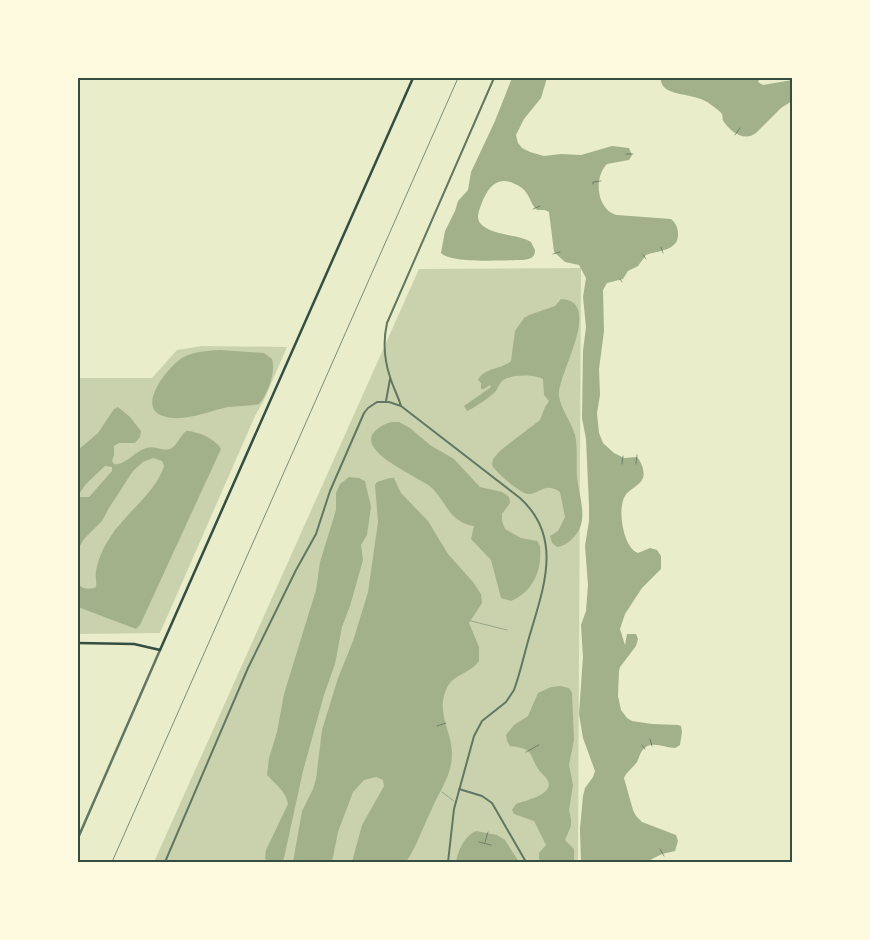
<svg xmlns="http://www.w3.org/2000/svg" width="870" height="940" font-family="'Fira Sans',sans-serif">
<rect width="100%" height="100%" fill="#e9edc9"/>
<path fill="#cad2ad" d="M581 268 578 862H154L419 269Z
M202 346 287 347 264 400 255 416 160 633 78 634V378H152L177 350Z"/>
<path fill="#a3b18a" fill-rule="evenodd" d="M512 78H547L541 98 524 119 516 135 518 143 522 148 530 152 544 156 561 154 581 155 612 146 629 148 632 155 629 160 607 164C593 178 597 210 617 215L671 219C676 223 678 228 678 234 679 251 657 251 646 255L638 266 628 271 623 279 607 283 603 290 604 331 599 369 600 395 597 413 599 433 603 443 614 453 624 458 637 457C642 463 646 473 642 480 639 486 629 489 625 496 617 508 623 548 638 553L650 548 657 550 661 556V569L642 588 625 614 620 629 625 645 627 634H636L638 639 636 646 620 667 619 671 618 696 621 710 627 718 632 721 652 724 678 725 681 726 682 732 680 745 675 748C664 748 650 739 642 751 639 755 639 759 637 762 633 768 627 771 624 778L633 810 636 816 642 822 676 835 678 841 675 851 662 854 646 862H581L580 829 583 796 585 788 593 777 595 771 583 738 579 714 583 657 581 625 586 611 588 585 585 546 589 521V505L586 439 582 418 583 351 586 327 583 297 586 278 579 265 565 262 554 252 549 212 545 210H537C530 204 530 194 522 188 500 173 489 184 481 205 479 211 476 217 480 223 491 236 518 234 531 242L535 250C535 258 530 259 523 260 507 260 451 264 441 253L445 231 455 211 458 201 468 190 471 172 495 121Z
M660 78H760L758 82 763 85 792 80V101L781 108 756 133C744 142 731 132 724 122 722 120 723 117 722 114 720 111 713 106 710 104 698 94 674 96 665 88 662 86 661 81 660 78Z
M561 299C605 301 556 376 559 396 561 410 571 421 575 435 578 447 576 464 577 477 579 497 590 522 573 538 568 543 564 546 557 547L552 543 550 536 558 531 565 517 560 492C546 482 541 492 530 494 523 496 495 472 492 465L493 459 501 450 540 420 545 407 549 401 544 395 543 379C534 374 511 374 502 381 499 384 498 388 496 391 492 396 471 410 467 411L464 406 491 387 490 385 484 389H481V383L478 380C485 367 501 370 511 361L515 331 524 318 529 315 555 306Z
M220 350 264 353 272 359C276 372 268 394 259 404 249 406 238 406 228 407 208 411 184 423 163 416 135 407 169 366 182 358 194 351 206 351 220 350Z
M118 407 130 417 141 431 140 437 135 443H119L114 446V455L112 461 114 464C125 466 135 451 146 448 154 445 162 451 170 449 177 446 180 436 186 431 197 431 216 439 221 449L140 625 136 629 78 607V584C82 589 90 590 96 587 97 582 95 577 96 571 98 559 104 546 111 536 125 514 157 491 164 466L162 461 153 458 143 462 133 471 109 508 102 521 84 539 80 546 78 565V512L80 507 78 504V450L98 433 114 409ZM105 466 112 467V471L89 497H80L79 494 86 484Z
M392 422H399L410 428 430 445 454 459 480 487 502 492 509 497 510 503 502 514V521L505 529 521 538 537 541 540 546C542 570 534 591 511 601L501 598 491 560 471 539 474 526C449 522 448 504 432 488 422 478 354 452 375 431 380 426 386 423 392 422Z
M349 477 359 478 365 481 371 507 367 535 361 545 363 560 350 606 342 627 335 664 324 695 303 771 284 858 282 862H268L265 858 266 850 288 804C286 791 275 784 267 775L269 758 277 732 284 694 316 590 320 562 336 510V493L340 484Z
M390 478H394L401 493 428 521 448 554 473 582 481 594 482 603 469 623 479 647V661C470 674 452 674 446 690 436 713 452 732 452 754 452 776 439 791 431 811 422 829 417 846 406 862H352L362 825 384 786 383 780 376 777 364 780 353 792 338 832 332 862H293L302 811 313 789 316 779 322 730 338 678 353 641 368 592 378 522 375 485 377 482Z
M560 686 569 688 572 693 574 740 569 765 573 785 569 810 571 819V826L565 840 574 849V862H541L539 859V853L546 845 534 821 514 814 512 810 516 804C524 801 554 795 548 781 546 777 541 773 538 769 528 751 533 749 510 746L507 741 506 735 514 725 528 716 538 693 551 687Z
M476 831 497 835 505 840 519 862H456C458 851 464 836 476 831Z"/>
<g fill="none" stroke-linecap="round" stroke-linejoin="round">
<path stroke="#344e41" stroke-width="0.5" d="M735 135 740 128
M626 154H633
M593 184V182L601 181
M533 209 540 206
M661 247 663 253
M553 254 560 252
M643 255 646 259
M620 279 622 282
M622 464 623 456
M636 464 637 455
M437 726 446 723
M650 739 652 746
M642 745 645 749
M526 752 539 745
M479 842 491 845
M485 842 488 832
M660 849 664 856"/>
<path stroke="#617663" stroke-width="0.5" d="M471 621 507 630
M442 792 454 801"/>
<path stroke="#617663" stroke-width="2" d="M386 401 390 379
M401 406C398 396 393 387 390 377 384 359 383 341 387 323L494 78
M459 789 482 796 492 803 526 862
M165 862 248 668 296 570 316 534 330 491 364 413 368 408 377 402H389L401 406 520 498C562 536 545 584 531 631 525 650 521 671 514 690L506 702 482 721 474 736 454 809 448 862"/>
<path stroke="#617663" stroke-width="2.5" d="M78 838 160 650"/>
<path stroke="#344e41" stroke-width="2.5" d="M78 643 134 644 160 650 413 78"/>
<path stroke="#7c8e77" stroke-width="1" d="M112 862 458 78"/>
</g>
<rect width="870" height="940" fill="none" stroke="#fefae0" stroke-width="158"/>
<rect x="79" y="79" width="712" height="782" fill="none" stroke="#344e41" stroke-width="2"/>
</svg>
